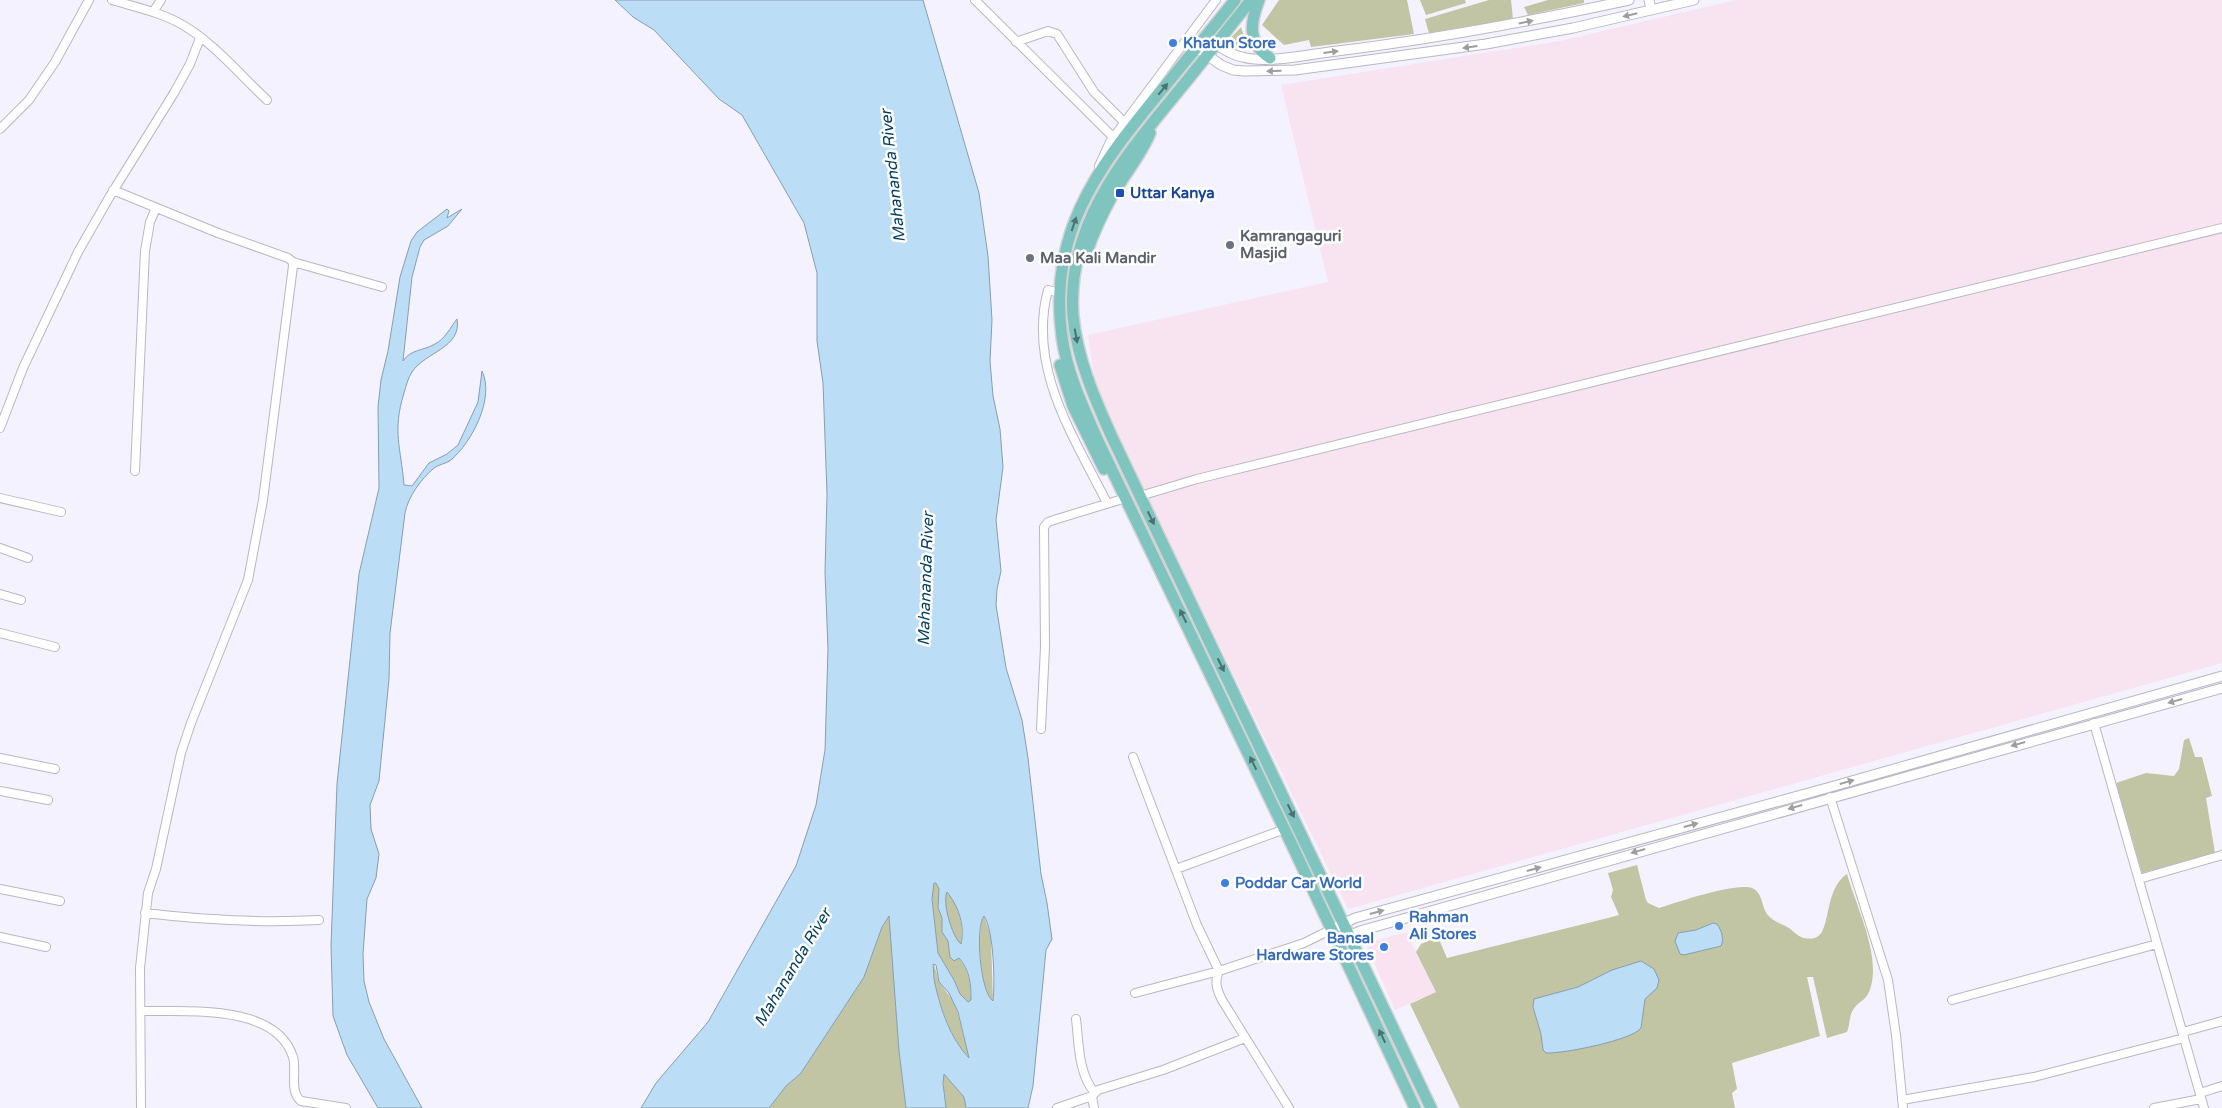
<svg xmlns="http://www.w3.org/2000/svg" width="2222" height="1108" font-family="'Varela Round',sans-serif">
<rect width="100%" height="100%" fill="#f4f2fe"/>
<path fill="#f9e3f1" d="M1406 932 1436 992 1395 1010 1366 944Z"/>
<path fill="#f8e3f1" d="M1736 0H2222V663L1348 909 1106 413 1095 383 1088 335 1328 282 1281 85 1560 41Z"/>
<path fill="#c1c5a3" d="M1279 0H1407L1414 34 1311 47 1309 40 1284 45 1262 25Z
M1420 0H1465L1466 3 1426 15Z
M1489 0H1511L1513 19 1429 33 1425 19Z
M1548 0H1584V3L1528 15 1524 7Z
M1241 27 1248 48 1245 51 1233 47 1227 42Z
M2189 738 2195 757H2202L2212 796 2206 798 2215 853 2142 873 2116 783 2146 773 2174 776 2179 769 2184 740Z
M1637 865 1646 900 1648 903 1659 908C1677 902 1737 882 1752 888 1763 893 1761 905 1767 914 1773 922 1781 923 1789 928 1793 931 1797 935 1801 937 1806 939 1813 939 1817 937 1831 930 1824 889 1847 874 1856 906 1880 953 1871 986 1867 1002 1860 999 1853 1010 1849 1016 1850 1025 1847 1032L1827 1038 1813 977H1807L1820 1036 1732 1063 1737 1089 1732 1093 1735 1108H1460L1410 1004 1436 992 1416 952 1421 944 1438 937 1447 958 1612 917 1619 915 1611 897 1613 890 1608 873Z
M936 883 939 889 938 908 942 918V932L948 941 950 957 959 958C969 971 971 984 971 1000L968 1002 960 994 954 980 938 953 932 899 933 884Z
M947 891C959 907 964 925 961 944L959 945C952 929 942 909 947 891Z
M890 915 899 1051 906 1108H769L786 1086 801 1073 864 977 882 927Z
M984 916 991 937 993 1002C980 993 976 929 984 916Z
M934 964 939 982 955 1003 970 1059C964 1052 958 1045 954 1037 946 1023 929 977 934 964Z
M944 1074 964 1097 966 1108H946L943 1082Z"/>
<path fill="#bcddf6" stroke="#879eb1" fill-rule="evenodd" d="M615 0H923L979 193 988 256 992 320 990 361 993 396 1000 429 1003 467 996 520 1001 571 997 589 996 605 1006 668 1022 720 1028 758 1041 874 1047 903 1052 939 1046 950 1033 1086 1028 1108H966L964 1097 944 1074 943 1083 946 1108H906L899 1051 889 916 882 927 864 977 801 1073 786 1086 769 1108H641L656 1083 708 1022 796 866 816 805 825 750 828 649 825 572 827 494 823 383 817 341V273L804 223 742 115 719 99 654 30 633 17ZM934 883H936L939 889 938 908 942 918V932L948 941 950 957 954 961 959 958C970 970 971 985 971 1000L968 1002 960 994 954 980 938 953 932 899ZM947 892C959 907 965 926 961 944 952 937 942 902 947 892ZM984 916C994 931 995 983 993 1001 980 992 975 928 984 916ZM933 964 936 965 939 982 949 993 958 1012 969 1058C950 1038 941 1010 935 984 933 977 934 970 933 964Z
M447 209 449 211 447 218 462 209 448 226 424 240 420 247 412 277 403 361C411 349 423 351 435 344 445 339 450 328 457 319 462 348 425 352 412 372 408 378 406 386 404 393 392 432 401 447 404 485L412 486 429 463 447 454 458 445 478 402 482 371C495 398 472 442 451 460 446 464 439 464 434 468 421 479 408 497 405 513L390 633 389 679 379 781 370 805 371 829 379 854 376 878 367 899 363 954 364 981 369 1002 384 1039 422 1108H378L347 1055 333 1016 331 946 337 784 359 574 379 488 378 407 381 380 388 351 400 277 411 241 417 232Z
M1713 923 1717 924C1722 931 1724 939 1721 946L1684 955 1680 954 1675 941 1678 933 1696 930Z
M1641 961 1654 969 1659 980 1657 988 1645 999 1641 1028C1633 1040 1562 1054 1546 1053L1543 1050 1541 1034 1533 1007 1534 999 1578 987 1612 970Z"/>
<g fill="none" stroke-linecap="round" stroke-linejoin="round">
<defs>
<path id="minor" d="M112 0C135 7 160 12 181 24 212 41 241 76 267 100
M975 0 1116 140
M153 12 161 0
M1016 42 1048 31 1057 34 1094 92 1127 125
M0 129 29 100 55 62 89 0
M1099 166 1110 142 1216 0
M113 190 218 233 288 258 293 262V266L263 500 248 580 191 723 181 753 156 869 148 893 140 968 141 1108
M293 262 382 287
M1061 293 1048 290C1027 368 1074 437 1107 503
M0 428 23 368 78 252 110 196 174 93 190 64 200 38
M135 471 145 251 150 222 156 208
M1140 496 1197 479 2222 228
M0 498 61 512
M0 548 28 558
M0 594 21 600
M0 633 55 647
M2094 723 2204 1108
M1041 729 1045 647 1044 527 1048 522 1057 519 1126 498
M1133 757 1197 925 1219 971 1135 993
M0 758 55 769
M0 791 48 800
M1830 797 1888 980 1896 1035 1903 1108
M1176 869 1285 829
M2139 879 2222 855
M0 889 60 901
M145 913C203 920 260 923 319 920
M0 937 46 947
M1952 1000 2157 944
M141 1011C185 1012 276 1003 293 1057 297 1070 289 1092 301 1101L346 1108
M1076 1019C1079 1043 1078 1074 1095 1093
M2183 1032 2222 1021
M2200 1093 2222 1086
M1092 1096 1094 1108
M1902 1100 2034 1077 2184 1038
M1057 1108 1092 1096 1098 1090 1163 1070 1245 1038
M1289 1108 1222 1000C1217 990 1214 982 1219 971L1304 943 1332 929
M2154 1108 2201 1099"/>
<path id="tertiary" d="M1649 0 1651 10
M1206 37C1217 45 1229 54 1242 57 1269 64 1309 54 1337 51 1435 39 1532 21 1629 0
M1197 48 1221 65 1233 70 1244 71 1295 70 1486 44 1573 28 1694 0
M1332 929 1355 918 1827 788 2222 676
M1338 941 1360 931 2222 688"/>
<path id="primary" d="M1235 0C1209 33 1182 65 1156 97 1095 171 1048 236 1062 337 1067 373 1083 407 1098 441L1293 847 1415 1108
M1251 0C1227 30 1204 60 1180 89 1125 156 1066 224 1073 316 1077 358 1094 397 1111 435L1431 1108
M1259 0C1250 23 1247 43 1270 58
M1085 257C1092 236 1101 216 1112 196 1124 175 1141 155 1150 133
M1060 365 1073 406 1104 469"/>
</defs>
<use href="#minor" stroke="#b9b7c5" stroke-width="10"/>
<use href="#tertiary" stroke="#b9b7c5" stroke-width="11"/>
<use href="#primary" stroke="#d3d3d4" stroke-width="14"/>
<use href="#minor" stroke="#fff" stroke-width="8"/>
<use href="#tertiary" stroke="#fff" stroke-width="9"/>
<use href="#primary" stroke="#80c4c0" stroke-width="11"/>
</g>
<defs><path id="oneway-solid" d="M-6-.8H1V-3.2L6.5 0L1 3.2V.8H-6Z" transform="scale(1.25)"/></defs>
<g fill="#9e9d9f">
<use href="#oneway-solid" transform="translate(1630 15) rotate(167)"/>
<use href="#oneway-solid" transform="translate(1526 22) rotate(-12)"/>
<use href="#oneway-solid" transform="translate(1470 47) rotate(172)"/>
<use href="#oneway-solid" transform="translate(1331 52) rotate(-7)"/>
<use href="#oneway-solid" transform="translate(1274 71) rotate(178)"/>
<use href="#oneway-solid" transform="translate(2175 701) rotate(164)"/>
<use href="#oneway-solid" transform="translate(2018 744) rotate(164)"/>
<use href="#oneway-solid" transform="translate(1847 782) rotate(-16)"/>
<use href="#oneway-solid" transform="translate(1795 807) rotate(164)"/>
<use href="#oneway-solid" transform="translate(1691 825) rotate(-15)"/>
<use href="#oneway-solid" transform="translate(1638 851) rotate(164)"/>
<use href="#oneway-solid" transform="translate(1534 869) rotate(-15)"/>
<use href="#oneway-solid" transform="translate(1377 912) rotate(-15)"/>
</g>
<g fill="#4c7171">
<use href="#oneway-solid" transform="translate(1163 89) rotate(-51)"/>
<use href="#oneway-solid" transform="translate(1074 224) rotate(-71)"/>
<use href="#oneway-solid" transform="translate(1076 336) rotate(80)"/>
<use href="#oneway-solid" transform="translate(1151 518) rotate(64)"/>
<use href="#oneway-solid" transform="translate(1183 616) rotate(-116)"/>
<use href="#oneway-solid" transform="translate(1221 665) rotate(64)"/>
<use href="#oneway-solid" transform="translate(1253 763) rotate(-116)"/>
<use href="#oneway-solid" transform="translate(1291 811) rotate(64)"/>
<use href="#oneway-solid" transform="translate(1382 1036) rotate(-115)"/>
</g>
<g fill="#3f7fe0" stroke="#fff" stroke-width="2">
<circle cx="1173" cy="43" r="5"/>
<circle cx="1225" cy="883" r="5"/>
<circle cx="1399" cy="926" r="5"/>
<circle cx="1384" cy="947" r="5"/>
</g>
<rect fill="#1a4fb4" stroke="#fff" stroke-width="2" x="1115" y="188" width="10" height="10" rx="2.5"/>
<g fill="#6b7280" stroke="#fff" stroke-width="2">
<circle cx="1230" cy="245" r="5"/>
<circle cx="1030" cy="258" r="5"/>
</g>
<g text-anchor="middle" stroke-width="5" stroke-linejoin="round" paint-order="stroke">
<g font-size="15" font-weight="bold" fill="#366cbe" stroke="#fff" text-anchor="start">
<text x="1183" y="48">Khatun Store</text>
<text x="1235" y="888">Poddar Car World</text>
<text x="1409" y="922">Rahman<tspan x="1409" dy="17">Ali Stores</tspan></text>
<text x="1374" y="943" text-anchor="end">Bansal<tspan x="1374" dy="17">Hardware Stores</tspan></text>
</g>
<g font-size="15" font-weight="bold" fill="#164399" stroke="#fff" text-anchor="start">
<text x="1130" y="198">Uttar Kanya</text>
</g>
<g font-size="15" font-weight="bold" fill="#5b616d" stroke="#fff" text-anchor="start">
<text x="1240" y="241">Kamrangaguri<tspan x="1240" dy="17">Masjid</tspan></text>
<text x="1040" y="263">Maa Kali Mandir</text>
</g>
<g font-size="16" font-style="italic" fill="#033d5e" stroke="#fff">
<text transform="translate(892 176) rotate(-96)" y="6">Mahananda River</text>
<text transform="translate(925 579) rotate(-88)" y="6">Mahananda River</text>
<text transform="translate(792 967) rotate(-59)" y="6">Mahananda River</text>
</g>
</g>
</svg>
